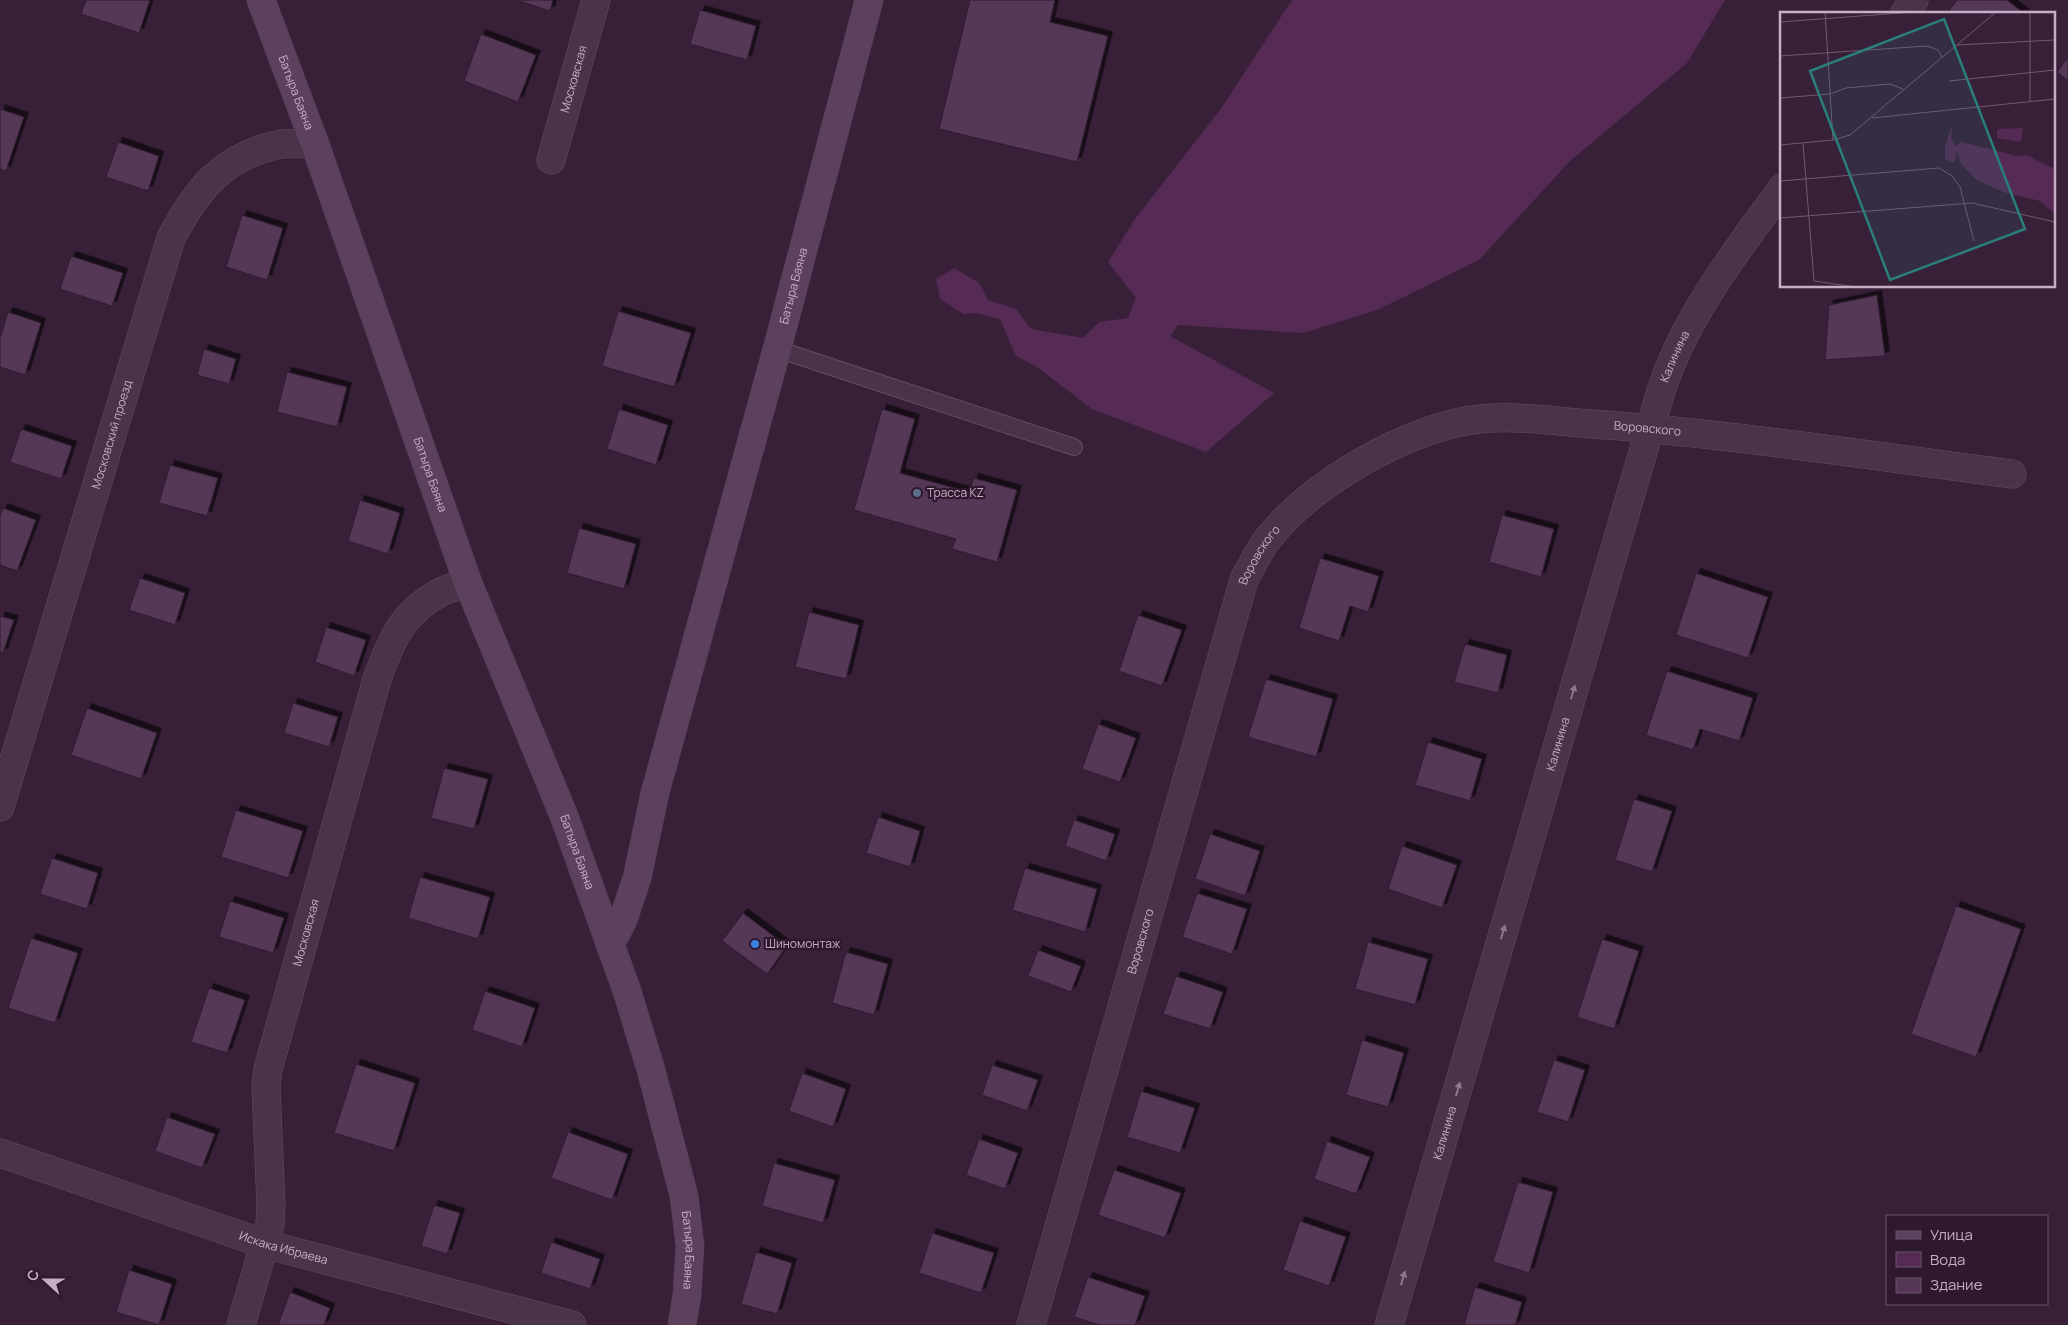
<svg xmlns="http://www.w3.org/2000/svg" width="2068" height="1325" font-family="Manrope,sans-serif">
<defs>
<filter id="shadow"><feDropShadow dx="4.5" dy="-4.5" stdDeviation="0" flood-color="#0009"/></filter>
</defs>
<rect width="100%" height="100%" fill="#382039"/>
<path fill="#552b55" d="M1292 0H1725L1687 63 1570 161 1479 260 1377 310 1303 333 1178 325 1170 336 1274 393 1206 452 1092 409 1037 367 1016 356 1000 319 976 313 963 314 940 299 936 279 954 268 979 283 988 300 1016 309 1031 329 1083 338 1099 322 1128 318 1136 298 1108 262 1135 219 1220 110Z"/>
<path fill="#543755" stroke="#301b30" filter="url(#shadow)" d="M86 0H150L139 33 81 14Z
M516 0H553L550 11Z
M970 0H1055L1050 22 1108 36 1077 162 939 129Z
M1957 0H2007L2025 14H1946Z
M700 10 756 26 747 60 690 44Z
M481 34 536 55 518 102 464 81Z
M2068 57V81L2057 72Z
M0 109 24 117 6 171 0 169Z
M118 142 159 156 148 191 106 177Z
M242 215 283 228 267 280 226 267Z
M71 256 123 273 112 306 60 289Z
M1877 295 1885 356 1825 360 1829 305Z
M618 311 691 333 674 387 602 366Z
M8 312 41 323 25 375 0 367V338Z
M204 349 236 359 229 384 197 375Z
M287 372 347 387 337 427 277 412Z
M619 409 668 425 656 465 607 449Z
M882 409 915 419 900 473 969 492 974 478 1017 490 997 562 952 549 956 539 854 510Z
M21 429 72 446 61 479 10 462Z
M170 465 218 478 207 516 159 503Z
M360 500 400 513 388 554 348 541Z
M3 508 36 520 17 571 0 565V516Z
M1502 515 1554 529 1541 577 1489 562Z
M579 528 636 544 624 589 567 573Z
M1320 558 1379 576 1368 612 1350 606 1339 641 1299 628Z
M1696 573 1768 597 1748 658 1676 635Z
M140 578 185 593 175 625 129 610Z
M809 612 859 625 846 679 795 667Z
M1138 615 1182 630 1162 686 1119 671Z
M0 616 14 620 3 653 0 652Z
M326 627 366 640 354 676 315 662Z
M1465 644 1507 655 1498 693 1454 682Z
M1667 671 1753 698 1739 741 1700 729 1693 750 1646 735Z
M1266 679 1333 699 1316 757 1248 737Z
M293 703 338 717 329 747 284 733Z
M87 708 157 733 141 779 71 755Z
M1098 724 1136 738 1120 782 1082 769Z
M1428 742 1482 759 1470 801 1415 785Z
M444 768 488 779 474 829 431 818Z
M1634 799 1672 811 1652 872 1615 860Z
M236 810 303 831 288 878 221 857Z
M878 817 920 831 910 867 866 853Z
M1074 820 1115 834 1106 861 1065 846Z
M1210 834 1260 851 1245 896 1195 879Z
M1402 846 1457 865 1442 908 1388 889Z
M52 858 98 873 87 909 40 894Z
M1025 868 1097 889 1085 932 1012 910Z
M420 877 490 897 478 939 408 918Z
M1197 893 1247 909 1232 954 1182 937Z
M230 901 284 918 273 953 219 937Z
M1956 906 2021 929 1976 1057 1911 1034Z
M743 913 787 946 767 974 722 941Z
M31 938 78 953 55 1023 8 1008Z
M1602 939 1639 951 1614 1029 1577 1017Z
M1368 942 1428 959 1415 1005 1355 989Z
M1038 950 1081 966 1071 992 1028 976Z
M846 952 888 964 874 1015 832 1003Z
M1176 976 1223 992 1210 1029 1163 1014Z
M209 988 245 1000 227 1053 191 1042Z
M485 991 535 1008 522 1047 472 1030Z
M1362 1040 1404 1053 1388 1107 1346 1095Z
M1554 1060 1585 1070 1568 1122 1537 1112Z
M356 1064 415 1083 394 1151 334 1133Z
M992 1065 1038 1080 1027 1111 982 1095Z
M802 1073 846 1089 833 1127 789 1111Z
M1141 1091 1195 1108 1180 1153 1127 1137Z
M167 1117 215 1134 202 1168 155 1151Z
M568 1132 628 1154 612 1200 551 1178Z
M979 1139 1018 1153 1005 1189 966 1175Z
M1327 1141 1370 1157 1356 1194 1314 1179Z
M774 1163 835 1180 823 1223 762 1206Z
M1114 1170 1181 1193 1165 1238 1098 1215Z
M1518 1182 1553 1192 1529 1273 1493 1262Z
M434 1205 460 1213 447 1254 421 1246Z
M1300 1221 1346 1237 1329 1286 1283 1270Z
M932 1233 994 1253 981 1293 919 1273Z
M551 1242 600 1259 590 1289 541 1273Z
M756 1252 792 1263 777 1314 741 1304Z
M129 1270 172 1284 159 1325 116 1312Z
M1088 1277 1145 1296 1135 1325H1100L1074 1317Z
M1475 1287 1522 1302 1515 1325H1464Z
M290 1292 330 1308 324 1325H278Z"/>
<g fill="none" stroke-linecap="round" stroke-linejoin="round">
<defs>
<path id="lane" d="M777 349 1074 447"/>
<g id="street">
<path d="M1904 14 1914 0"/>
<path id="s1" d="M551 160 596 0"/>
<path id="s2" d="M0 807 171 238C196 191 221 158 276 145 288 142 303 144 315 144"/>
<path id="s3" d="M0 1153 265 1244 572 1325"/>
<path id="s4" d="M241 1325 270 1225 271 1205 266 1087 268 1069 377 679C391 641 402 613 439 593 448 588 459 586 468 583"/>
<path id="s5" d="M1031 1325 1244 580C1251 567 1258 552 1267 540 1308 487 1390 439 1456 423 1500 412 1548 421 1593 424 1733 434 1873 456 2012 474"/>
<path id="s6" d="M1389 1325 1650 428C1656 409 1661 388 1669 369 1695 303 1741 246 1782 188"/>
</g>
<g id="secondary">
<path id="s7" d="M261 0 315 144 468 583 564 816 627 991 651 1070 684 1196 690 1246 687 1295 682 1325"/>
<path id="s8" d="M610 945 623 920 637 878 655 793 777 349 869 0"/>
</g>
</defs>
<use href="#lane" stroke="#644e64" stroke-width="18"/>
<use href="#street" stroke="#644e64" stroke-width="29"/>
<use href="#secondary" stroke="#533d52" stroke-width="29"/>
<use href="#lane" stroke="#493449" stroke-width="16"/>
<use href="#street" stroke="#493449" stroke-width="28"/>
<use href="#secondary" stroke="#5c415c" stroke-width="28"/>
</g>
<defs><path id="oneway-solid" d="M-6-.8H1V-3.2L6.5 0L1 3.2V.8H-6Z" transform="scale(1.25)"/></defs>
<g fill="#8e778d">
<use href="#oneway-solid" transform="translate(1573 692) rotate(-74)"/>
<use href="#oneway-solid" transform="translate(1503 932) rotate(-74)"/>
<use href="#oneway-solid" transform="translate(1458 1089) rotate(-74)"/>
<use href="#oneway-solid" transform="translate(1403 1278) rotate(-74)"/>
</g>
<circle fill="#5c6f8a" stroke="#2e192e" stroke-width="2" cx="917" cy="493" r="5"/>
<circle fill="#3f7fe0" stroke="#2e192e" stroke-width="2" cx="755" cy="944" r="5"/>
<g text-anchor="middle" stroke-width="4.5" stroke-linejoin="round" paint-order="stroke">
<g font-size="12" fill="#c6aec5" stroke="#2e192e">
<text dy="4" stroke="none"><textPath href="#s1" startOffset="84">Московская</textPath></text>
<text dy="4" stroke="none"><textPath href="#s7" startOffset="99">Батыра Баяна</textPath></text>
<text dy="4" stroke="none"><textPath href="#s8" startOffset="685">Батыра Баяна</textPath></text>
<text dy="4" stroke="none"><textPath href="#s6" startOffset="1010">Калинина</textPath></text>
<text dy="4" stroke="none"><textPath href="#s5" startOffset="1239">Воровского</textPath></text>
<text dy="4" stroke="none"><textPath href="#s2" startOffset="389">Московский проезд</textPath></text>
<text dy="4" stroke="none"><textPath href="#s7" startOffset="504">Батыра Баяна</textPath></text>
<text dy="4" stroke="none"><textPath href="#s5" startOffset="804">Воровского</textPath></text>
<text dy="4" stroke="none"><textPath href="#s6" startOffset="605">Калинина</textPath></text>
<text dy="4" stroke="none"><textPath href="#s7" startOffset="909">Батыра Баяна</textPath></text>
<text dy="4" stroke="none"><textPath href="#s4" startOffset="402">Московская</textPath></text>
<text dy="4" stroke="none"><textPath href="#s5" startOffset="399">Воровского</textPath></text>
<text dy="4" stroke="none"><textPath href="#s6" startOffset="200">Калинина</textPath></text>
<text dy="4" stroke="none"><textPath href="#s3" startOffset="299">Искака Ибраева</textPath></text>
<text dy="4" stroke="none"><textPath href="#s7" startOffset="1324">Батыра Баяна</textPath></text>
</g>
<g font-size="12" fill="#c6aec5" stroke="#2e192e" text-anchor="start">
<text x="927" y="497">Трасса KZ</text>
<text x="765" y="948">Шиномонтаж</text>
</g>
</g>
<g transform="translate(1780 12)">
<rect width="275" height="275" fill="#382039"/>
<path d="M172 113 171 126 176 134 181 130 237 144 246 143 275 157V202L260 189 223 180 195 167 181 152 177 139 174 151 165 147V134ZM243 116 241 130 217 126V117Z" fill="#552b55"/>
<path fill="none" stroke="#715971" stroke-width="1" d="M45 0 53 128M250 0V89M0 10 134 0M177 33 275 28M0 44 147 34 158 38 162 45M169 69 275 58M0 86 50 82 66 76 110 72 123 77M92 106 275 87M23 131 34 269 76 275M0 133 53 128 70 123 216 0M0 169 159 156 172 164 180 175 194 229M0 206 192 191 275 210"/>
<path fill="#2a7e7b" fill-opacity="0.15" stroke="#2a7e7b" stroke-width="2.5" d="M164 7 245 217 110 268 30 59Z"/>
<rect width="275" height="275" fill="none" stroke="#c6aec5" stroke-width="2.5"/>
</g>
<rect x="1886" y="1215" width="162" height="90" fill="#2e192e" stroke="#6b556a"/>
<rect x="1896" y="1231" width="25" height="8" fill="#5c415c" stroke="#6b556a"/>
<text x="1930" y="1240" font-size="15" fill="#c6aec5">Улица</text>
<rect x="1896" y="1252" width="25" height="15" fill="#552b55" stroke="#6b556a"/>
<text x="1930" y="1265" font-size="15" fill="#c6aec5">Вода</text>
<rect x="1896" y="1278" width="25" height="15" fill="#543755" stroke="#6b556a"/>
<text x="1930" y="1290" font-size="15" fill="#c6aec5">Здание</text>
<g transform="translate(45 1280) rotate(291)" stroke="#2e192e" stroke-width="4" paint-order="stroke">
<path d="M0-4L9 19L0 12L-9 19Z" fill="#c6aec5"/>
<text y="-8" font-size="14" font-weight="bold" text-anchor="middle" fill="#c6aec5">С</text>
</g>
</svg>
